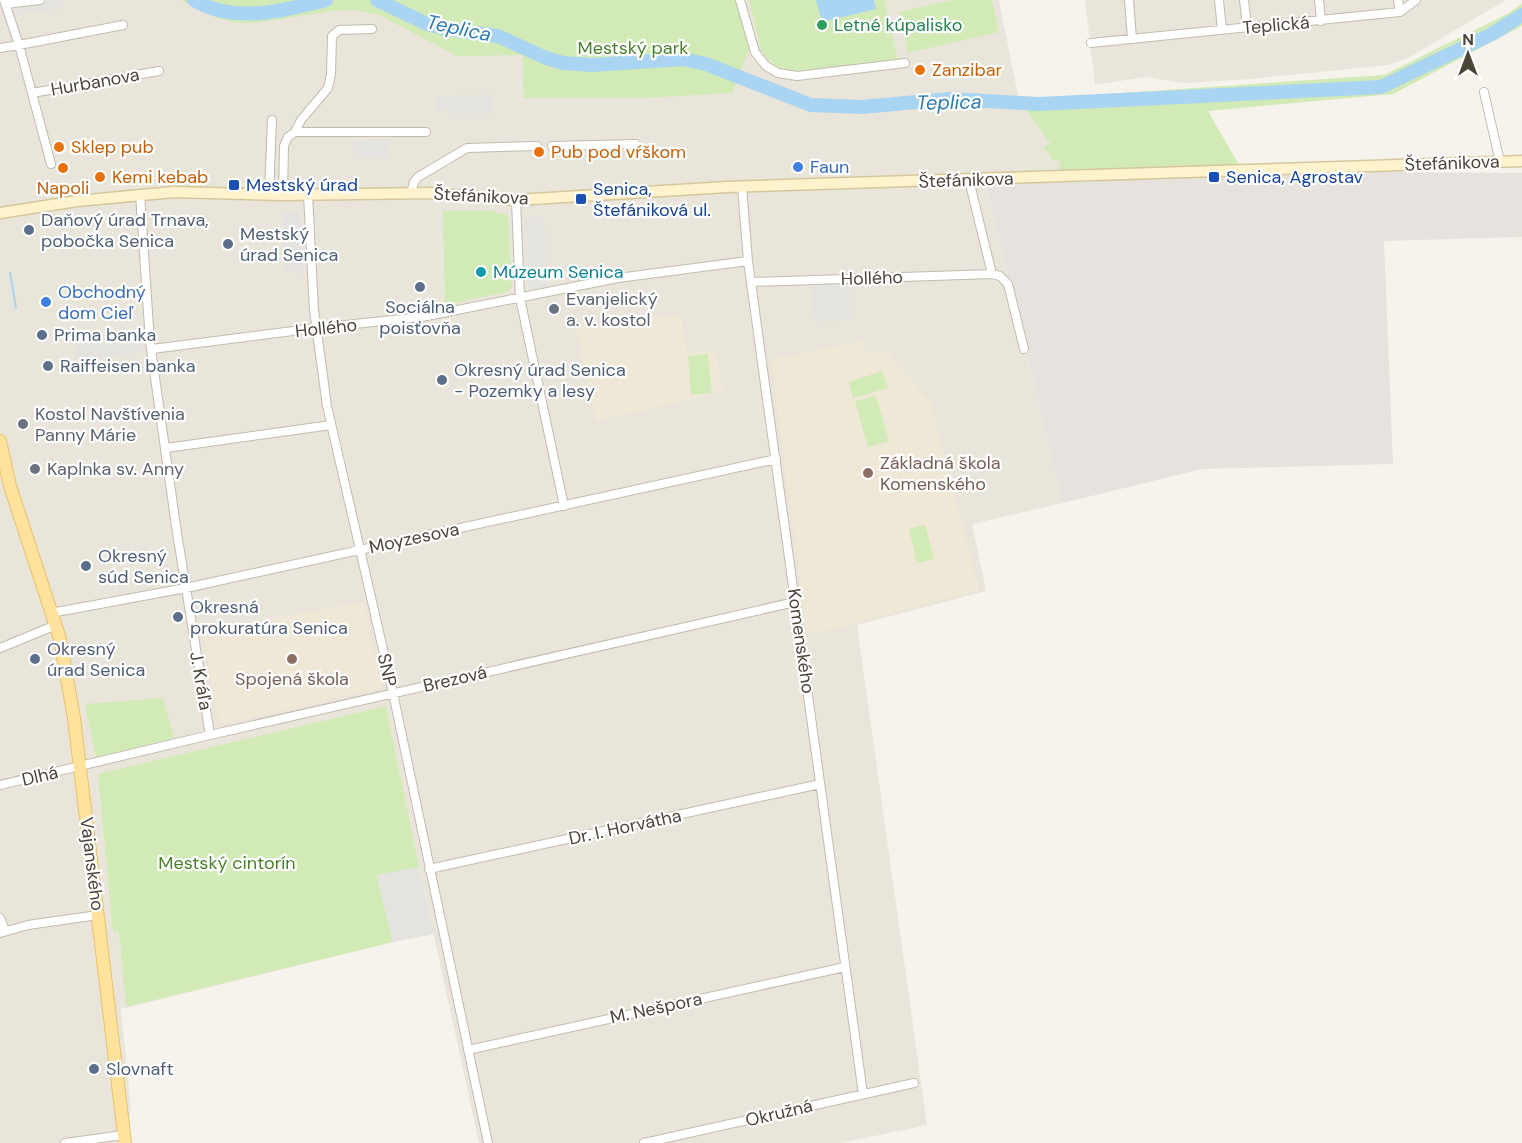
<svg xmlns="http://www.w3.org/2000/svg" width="1522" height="1143" font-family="'DM Sans',sans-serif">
<rect width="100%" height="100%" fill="#f6f3ec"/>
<path fill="#eae5da" d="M0 0H999L1019 100 1070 170 984 180 1063 503 972 524 986 591 857 625 927 1125 841 1143H479L419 867 377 876 393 942 121 1009 131 1108 129 1119 132 1143H0Z
M1085 0H1506L1408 58 1388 65 1251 79 1184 83 1145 77 1095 85Z"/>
<path fill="#e6e2dd" d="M1070 170 1522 173V237L1384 241 1393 464 1202 469 1063 503 984 179Z"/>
<path fill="#efe8d6" d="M649 314 650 318 681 316 687 353 716 350 722 392 596 421 576 327 615 321V318Z
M865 340V352H887L930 402 979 590 852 624V626L807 634 771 360Z
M364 602 382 688 219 725 203 631Z"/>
<path fill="#d2eab5" d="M181 0H735L749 49 732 93 643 98H524L522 55 457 56 379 15 355 10 333 11 255 23H236L217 18Z
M749 0H885L898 61 793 71C778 69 769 63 761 50Z
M953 0H992L999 32 908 53 899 12Z
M1522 4V26L1393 94 1208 111 1239 165 1061 172 1059 160H1051L1049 153 1043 149 1050 143 1019 100 1384 75 1507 14Z
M443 211H492L508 215 512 287 507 292 445 305Z
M708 354 712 393 691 395 688 356Z
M882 371 888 388 853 398 849 382Z
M876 396 889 441 868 447 855 401Z
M925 525 934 559 917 563 909 529Z
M163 698 174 738 96 757 85 704Z
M386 706 419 867 377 876 393 942 126 1007 119 931 113 932 98 774Z"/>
<path fill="#e5e3e0" d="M14 0H63L64 8 16 15Z
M493 95 494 107 491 108V113L449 114 447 108 444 110 436 111V96Z
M389 139V158H354L353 140Z
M300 212 304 274 284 270 282 213Z
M544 217 547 288 528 289 524 218Z
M849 281 850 320 814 321 813 283Z
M141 334 143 352 76 360 74 341Z
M419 867 434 934 393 942 377 875Z"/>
<path fill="#a9d4f2" d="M816 0H874L876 9 822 22Z"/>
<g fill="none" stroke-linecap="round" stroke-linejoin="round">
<path stroke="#a9d4f2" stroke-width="2" d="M10 273 16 308"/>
<path stroke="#a9d4f2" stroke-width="14" d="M194 0C234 24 283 11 326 0
M377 0 427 24 446 29 498 36 546 58 563 63 592 65 683 59 706 64 811 105 862 107 950 99 1039 104 1381 87 1492 34 1522 15"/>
<defs>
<path id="street" d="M4 0 19 45 123 25
M740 0 755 52 766 66 778 73 797 76 905 63
M1129 0 1132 39
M1219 0 1222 30
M1244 0 1247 27
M1319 0 1321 21
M1398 0 1400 12
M6 4 40 0
M1091 43 1400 12 1416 0
M0 48 19 45 51 164
M1484 92 1500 162
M32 93 159 71
M295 132H426
M552 146 636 144
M969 180 992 274 1000 276 1008 284 1024 349
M742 187 748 261 863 1094
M411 193 414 182 418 177 467 148 537 146
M140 194 150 342 177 533 210 735
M269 195 272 120
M283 195 284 146 288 137 295 132 301 120 328 88 331 74 332 36 339 30 372 29
M308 195 314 310 327 406 393 693 488 1143
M516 200 520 298 564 506
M751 282 992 274
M152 349 316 328 422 317 618 278 748 261
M166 448 331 425
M51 613 186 588 776 459
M0 648 56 625
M0 785 210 735 795 602
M429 869 820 784
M0 918 5 931
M0 933 28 925 98 915
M468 1050 845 967
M65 1143 123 1135
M644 1143 914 1083"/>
<path id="secondary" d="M0 213 77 201 174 192 283 195 429 193 516 200 727 187 1522 161"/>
<path id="primary" d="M0 441 10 486 60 639 74 718 125 1143"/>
</defs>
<use href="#street" stroke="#c2bbae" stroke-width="10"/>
<use href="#secondary" stroke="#d6c79b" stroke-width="13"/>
<use href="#primary" stroke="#e6c16a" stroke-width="14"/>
<use href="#street" stroke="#fff" stroke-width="8"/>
<use href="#secondary" stroke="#fff3cd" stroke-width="10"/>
<use href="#primary" stroke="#ffe39c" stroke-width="12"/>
</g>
<circle fill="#2e9e5b" stroke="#fff" stroke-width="2" cx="822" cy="25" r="6"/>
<g fill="#e8710a" stroke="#fff" stroke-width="2">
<circle cx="920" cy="70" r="6"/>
<circle cx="59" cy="147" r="6"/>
<circle cx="539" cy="152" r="6"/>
<circle cx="63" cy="168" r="6"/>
<circle cx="100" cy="177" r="6"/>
</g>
<g fill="#3f7fe0" stroke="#fff" stroke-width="2">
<circle cx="798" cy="167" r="6"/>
<circle cx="46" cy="302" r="6"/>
</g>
<g fill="#1a4fb4" stroke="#fff" stroke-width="2">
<rect x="1208" y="171" width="12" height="12" rx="3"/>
<rect x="228" y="179" width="12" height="12" rx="3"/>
<rect x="575" y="193" width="12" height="12" rx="3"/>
</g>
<g fill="#5c6f8a" stroke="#fff" stroke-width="2">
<circle cx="29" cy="230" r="6"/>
<circle cx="228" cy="244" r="6"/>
<circle cx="420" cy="287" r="6"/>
<circle cx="42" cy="335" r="6"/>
<circle cx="48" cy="366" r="6"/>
<circle cx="442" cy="380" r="6"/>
<circle cx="86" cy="566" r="6"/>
<circle cx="178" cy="617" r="6"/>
<circle cx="35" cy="659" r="6"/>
<circle cx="94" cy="1069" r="6"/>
</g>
<circle fill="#0f9aa8" stroke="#fff" stroke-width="2" cx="481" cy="272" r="6"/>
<g fill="#6b7280" stroke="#fff" stroke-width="2">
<circle cx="554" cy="309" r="6"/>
<circle cx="23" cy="424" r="6"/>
<circle cx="35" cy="469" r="6"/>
</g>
<g fill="#8d6e63" stroke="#fff" stroke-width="2">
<circle cx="868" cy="473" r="6"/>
<circle cx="292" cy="659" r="6"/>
</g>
<g text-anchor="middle" stroke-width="4.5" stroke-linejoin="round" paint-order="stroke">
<g font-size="18" fill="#27864d" stroke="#fff" text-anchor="start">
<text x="834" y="31">Letné kúpalisko</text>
</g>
<g font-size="18" fill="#4b4439" stroke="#fff">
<text transform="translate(1276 25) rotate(-5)" y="6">Teplická</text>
<text transform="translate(95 82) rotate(-10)" y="6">Hurbanova</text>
<text transform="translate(1452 163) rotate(-2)" y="6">Štefánikova</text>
<text transform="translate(966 180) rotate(-2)" y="6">Štefánikova</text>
<text transform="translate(481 196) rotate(3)" y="6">Štefánikova</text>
<text transform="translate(872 278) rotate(-2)" y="6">Hollého</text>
<text transform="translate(326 328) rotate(-6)" y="6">Hollého</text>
<text transform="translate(414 538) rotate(-12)" y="6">Moyzesova</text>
<text transform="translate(801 641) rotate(82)" y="6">Komenského</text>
<text transform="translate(387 670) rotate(77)" y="6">SNP</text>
<text transform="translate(455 679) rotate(-13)" y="6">Brezová</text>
<text transform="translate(201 681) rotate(80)" y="6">J. Kráľa</text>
<text transform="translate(40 776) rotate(-13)" y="6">Dlhá</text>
<text transform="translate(625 827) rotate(-12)" y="6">Dr. I. Horvátha</text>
<text transform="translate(92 864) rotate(83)" y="6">Vajanského</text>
<text transform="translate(656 1008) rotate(-12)" y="6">M. Nešpora</text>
<text transform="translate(779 1113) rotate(-13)" y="6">Okružná</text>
</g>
<g font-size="18" fill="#4a7f2a" stroke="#fff">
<text x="633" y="54">Mestský park</text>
<text x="227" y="869">Mestský cintorín</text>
</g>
<g font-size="18" fill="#c56008" stroke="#fff" text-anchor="start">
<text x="932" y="76">Zanzibar</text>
<text x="71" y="153">Sklep pub</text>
<text x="551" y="158">Pub pod vŕškom</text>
<text x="112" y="183">Kemi kebab</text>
<text x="63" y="194" text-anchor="middle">Napoli</text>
</g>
<g font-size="18" fill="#366cbe" stroke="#fff" text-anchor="start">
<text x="810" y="173">Faun</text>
<text x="58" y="298">Obchodný<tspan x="58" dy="21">dom Cieľ</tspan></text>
</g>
<g font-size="18" fill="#164399" stroke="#fff" text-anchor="start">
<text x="1226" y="183">Senica, Agrostav</text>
<text x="246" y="191">Mestský úrad</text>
<text x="593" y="195">Senica,<tspan x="593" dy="21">Štefániková ul.</tspan></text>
</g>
<g font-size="18" fill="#4e5e75" stroke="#fff" text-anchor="start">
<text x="41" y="226">Daňový úrad Trnava,<tspan x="41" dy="21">pobočka Senica</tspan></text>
<text x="240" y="240">Mestský<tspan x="240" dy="21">úrad Senica</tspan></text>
<text x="420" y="313" text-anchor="middle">Sociálna<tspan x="420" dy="21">poisťovňa</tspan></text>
<text x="54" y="341">Prima banka</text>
<text x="60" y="372">Raiffeisen banka</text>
<text x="454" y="376">Okresný úrad Senica<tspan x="454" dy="21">- Pozemky a lesy</tspan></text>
<text x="98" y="562">Okresný<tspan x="98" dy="21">súd Senica</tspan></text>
<text x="190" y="613">Okresná<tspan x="190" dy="21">prokuratúra Senica</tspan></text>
<text x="47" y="655">Okresný<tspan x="47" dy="21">úrad Senica</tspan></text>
<text x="106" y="1075">Slovnaft</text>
</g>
<g font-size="18" fill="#0d838f" stroke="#fff" text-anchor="start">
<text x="493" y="278">Múzeum Senica</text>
</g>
<g font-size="18" fill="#5b616d" stroke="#fff" text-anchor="start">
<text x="566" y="305">Evanjelický<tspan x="566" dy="21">a. v. kostol</tspan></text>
<text x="35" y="420">Kostol Navštívenia<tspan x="35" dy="21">Panny Márie</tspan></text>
<text x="47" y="475">Kaplnka sv. Anny</text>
</g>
<g font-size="18" fill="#785e54" stroke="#fff" text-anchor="start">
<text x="880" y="469">Základná škola<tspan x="880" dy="21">Komenského</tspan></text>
<text x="292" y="685" text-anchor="middle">Spojená škola</text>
</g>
<g font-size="20" font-style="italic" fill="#2e7ab2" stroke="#fff">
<text transform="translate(459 28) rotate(12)" y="7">Teplica</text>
<text transform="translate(949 102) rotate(-1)" y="7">Teplica</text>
</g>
</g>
<g transform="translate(1468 54)" stroke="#ffffff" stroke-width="4.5" paint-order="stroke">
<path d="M0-4.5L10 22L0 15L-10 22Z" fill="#4b4439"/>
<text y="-9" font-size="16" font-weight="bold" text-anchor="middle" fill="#4b4439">N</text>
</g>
</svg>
